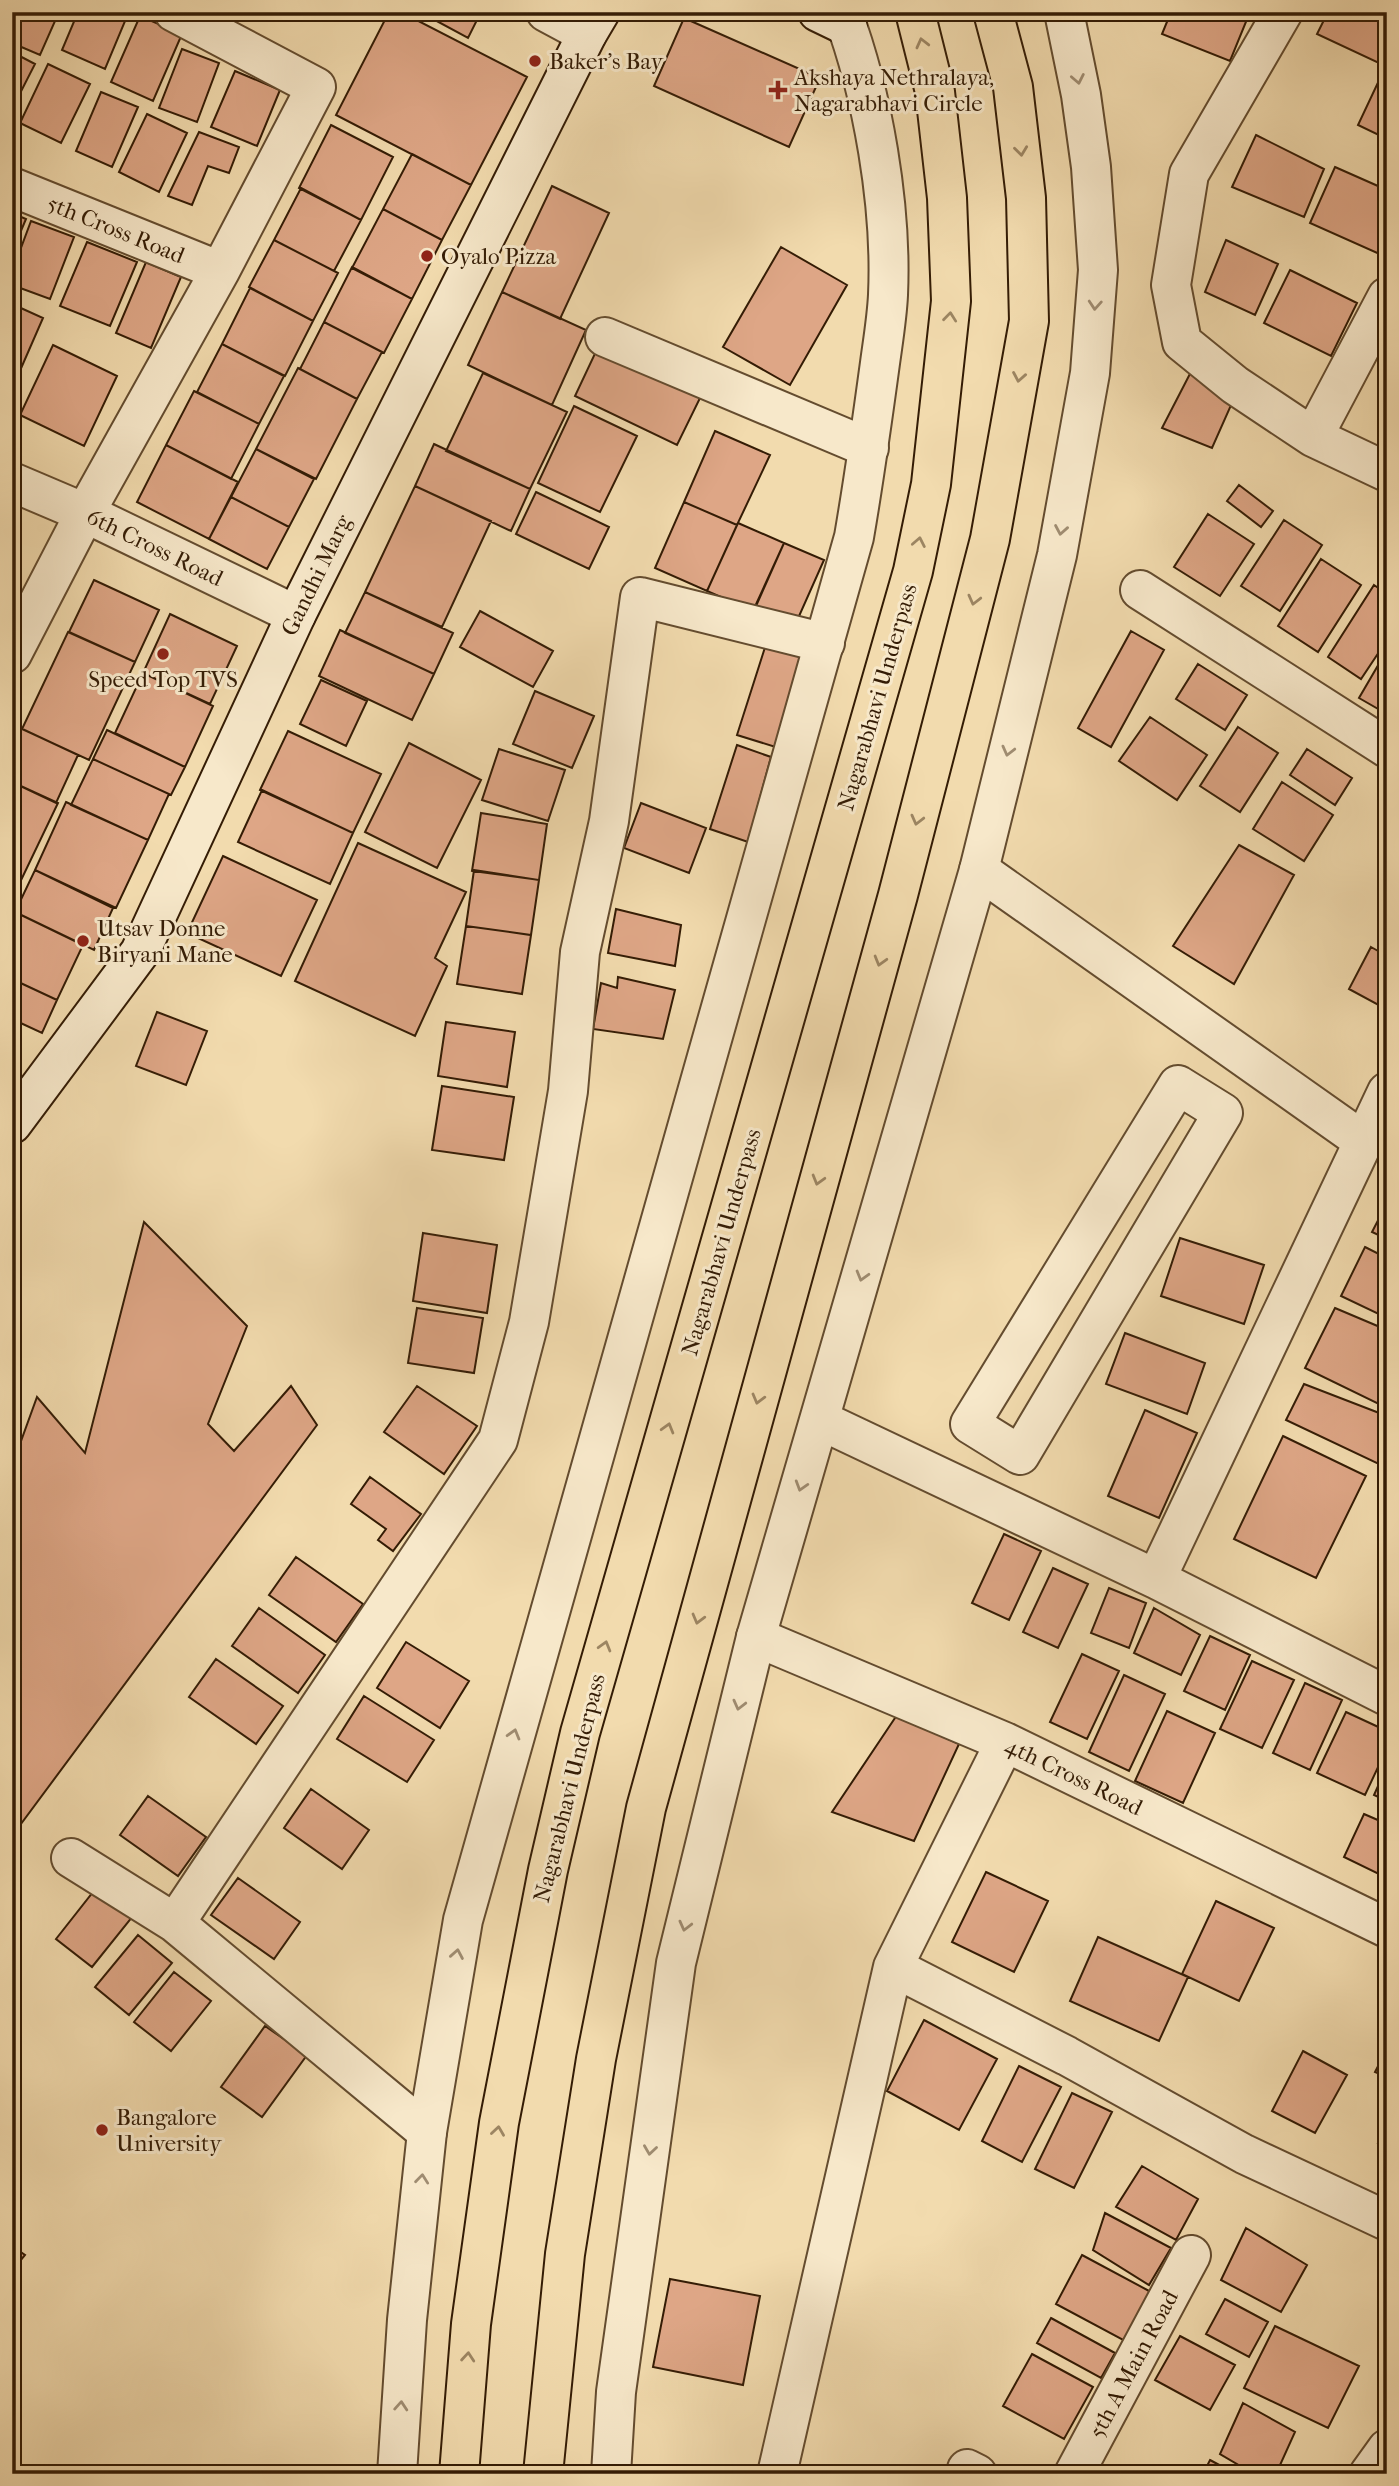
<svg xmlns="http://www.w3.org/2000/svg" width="1399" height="2486" font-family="'IM FELL French Canon',serif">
<rect width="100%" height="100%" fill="#f2dbae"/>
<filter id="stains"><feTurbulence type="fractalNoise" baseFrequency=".00286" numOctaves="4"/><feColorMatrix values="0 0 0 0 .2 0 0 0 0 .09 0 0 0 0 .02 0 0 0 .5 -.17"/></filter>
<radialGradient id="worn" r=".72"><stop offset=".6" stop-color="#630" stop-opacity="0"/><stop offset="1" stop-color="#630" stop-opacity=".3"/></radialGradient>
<path fill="#dea686" stroke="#341c05" stroke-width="2" d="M22 12H59L40 55 12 43V35Z
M78 12 128 14 105 69 62 50Z
M389 12H401L527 77 471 185 336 115Z
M420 12H481L468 38Z
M1171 12H1250L1230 61 1162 34Z
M1328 12H1387V52L1381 64 1317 34Z
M140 16 182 34 153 101 111 82Z
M684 18 820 78 789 147 654 86Z
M182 49 219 63 197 122 159 108Z
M12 52 35 64 12 109Z
M48 64 90 84 61 143 20 123Z
M235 71 280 90 257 146 211 127Z
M1382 74 1387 76V139L1358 125Z
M101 92 138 107 112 167 76 151Z
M147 114 187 133 159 192 119 172Z
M331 125 393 157 361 220 299 188Z
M199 132 239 147 229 173 208 166 192 205 168 196Z
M1256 135 1324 169 1304 217 1232 187Z
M412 154 471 185 442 240 383 209Z
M1335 167 1387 190V250L1384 256 1310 223Z
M552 186 609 213 560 319 502 292Z
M301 188 361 220 334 271 274 240Z
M383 209 442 240 412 299 352 268Z
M12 213 26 219 12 252Z
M31 221 74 237 50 299 12 285V272Z
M274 240 338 273 313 321 249 287Z
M1226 240 1278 264 1255 315 1205 292Z
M87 242 137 262 110 326 60 306Z
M781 247 847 285 790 385 723 347Z
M146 262 181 277 151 348 116 333Z
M352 267 412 299 384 353 324 322Z
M1290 270 1357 303 1331 356 1264 323Z
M250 288 313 321 285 376 222 344Z
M502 292 586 330 552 405 468 365Z
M12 304 43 318 12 389Z
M324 322 382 352 357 399 300 369Z
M222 344 284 376 259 424 197 392Z
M53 345 117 376 84 446 20 415Z
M599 345 702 394 677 445 575 396Z
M298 368 357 399 316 479 256 449Z
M1193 368 1236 394 1212 448 1162 428Z
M483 373 567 412 530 489 446 451Z
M194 391 259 424 231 479 166 445Z
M574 406 637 436 600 512 538 483Z
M715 431 770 455 737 525 684 502Z
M434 444 530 489 511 531 415 486Z
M166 445 238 482 209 539 137 502Z
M256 449 314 479 289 527 231 497Z
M1239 485 1273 511 1261 527 1227 501Z
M415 486 491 521 442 627 365 592Z
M536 492 609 527 589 569 516 534Z
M231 497 289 527 267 569 209 539Z
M684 502 737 525 707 591 655 568Z
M1208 514 1254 544 1220 596 1174 567Z
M1284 520 1322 545 1280 611 1241 586Z
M738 523 784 543 753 611 707 591Z
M784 543 824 560 796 623 756 606Z
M1321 559 1361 585 1318 652 1278 626Z
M94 580 159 610 135 662 69 632Z
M1374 585 1387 594V640L1361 679 1328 657Z
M365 592 453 633 434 674 345 633Z
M480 611 553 651 533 687 460 647Z
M170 614 237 646 210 704 143 673Z
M340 630 434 674 412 720 319 676Z
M1131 631 1164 650 1111 747 1078 728Z
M68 632 135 662 89 760 22 729Z
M768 638 813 653 782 749 737 735Z
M1387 650V714L1359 698Z
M1198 664 1247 695 1225 730 1176 699Z
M143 673 213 706 185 767 115 733Z
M321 680 367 701 346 746 300 724Z
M535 691 594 716 572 768 513 744Z
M1150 717 1207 755 1177 800 1119 761Z
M16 726 78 755 56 803 12 782V733Z
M1238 727 1278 753 1240 812 1200 786Z
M107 730 185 767 171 795 93 759Z
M288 731 381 774 353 833 260 790Z
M409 743 481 780 437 868 365 832Z
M737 745 771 757 748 842 710 829Z
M499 749 565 770 548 821 482 800Z
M1307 749 1352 778 1335 805 1290 775Z
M93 759 169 794 148 840 71 805Z
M12 782 58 803 12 899Z
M1282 782 1333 815 1304 861 1253 829Z
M262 790 353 833 330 884 238 842Z
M66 802 148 840 116 908 35 870Z
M641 803 706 828 689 873 624 848Z
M481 813 547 824 539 880 472 871Z
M358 843 466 892 435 958 447 966 415 1036 295 981Z
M1239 845 1294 875 1234 984 1173 946Z
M223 856 317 900 281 976 187 933Z
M35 870 113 908 94 950 15 912Z
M474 870 539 880 531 935 466 926Z
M616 909 681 925 675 966 608 953Z
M15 912 83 945 57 1000 12 979V917Z
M466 926 531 935 522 994 457 984Z
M1371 947 1387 956V1003L1384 1008 1349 989Z
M618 977 675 990 663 1039 593 1029 601 983 617 988Z
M12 979 57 1000 42 1033 12 1019Z
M157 1012 207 1031 186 1085 136 1066Z
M446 1022 515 1032 507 1087 438 1076Z
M442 1086 514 1097 504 1160 432 1150Z
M1387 1203V1239L1372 1232Z
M144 1222 247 1326 208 1424 234 1451 291 1386 317 1425 12 1836V1466L37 1397 85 1453Z
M423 1233 497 1245 487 1313 413 1301Z
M1180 1238 1264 1265 1244 1324 1161 1296Z
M1365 1247 1387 1258V1318L1341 1296Z
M417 1308 483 1318 474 1373 408 1363Z
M1335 1308 1387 1330V1408L1305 1368Z
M1125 1333 1205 1363 1187 1414 1106 1384Z
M1304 1384 1387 1416V1456L1383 1466 1286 1420Z
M417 1386 477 1426 444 1474 384 1432Z
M1145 1410 1197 1433 1159 1518 1108 1496Z
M1283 1436 1366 1476 1316 1578 1234 1539Z
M370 1477 421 1514 393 1551 378 1540 386 1529 351 1504Z
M1004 1534 1041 1551 1009 1620 972 1603Z
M296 1557 363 1604 336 1642 269 1595Z
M1053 1568 1088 1584 1058 1648 1023 1632Z
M1109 1588 1146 1603 1129 1648 1091 1633Z
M259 1608 325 1655 298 1693 232 1646Z
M1154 1608 1200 1635 1181 1675 1134 1653Z
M1210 1636 1250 1655 1225 1710 1184 1691Z
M406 1642 469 1681 440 1728 377 1688Z
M1082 1654 1119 1671 1087 1739 1050 1722Z
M216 1659 283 1706 256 1744 189 1697Z
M1252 1661 1294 1680 1262 1748 1220 1729Z
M1124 1675 1165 1694 1129 1771 1089 1752Z
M1305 1683 1342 1700 1310 1770 1273 1753Z
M364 1696 434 1740 407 1782 337 1739Z
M1167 1711 1215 1733 1183 1803 1135 1781Z
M1346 1712 1387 1731V1748L1365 1795 1317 1773Z
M897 1715 959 1744 914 1841 832 1812Z
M1387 1766V1801L1374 1795Z
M311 1789 369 1830 342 1869 284 1828Z
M148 1796 206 1837 178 1876 120 1835Z
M1364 1814 1387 1824V1878L1344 1857Z
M986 1872 1048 1901 1014 1972 952 1942Z
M238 1878 300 1922 274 1959 211 1915Z
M97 1887 133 1916 92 1967 56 1939Z
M1216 1901 1274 1928 1239 2001 1182 1974Z
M138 1935 172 1963 129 2015 95 1987Z
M1098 1937 1188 1977 1159 2041 1070 2001Z
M174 1972 211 2001 171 2051 134 2022Z
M924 2020 997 2059 959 2130 887 2091Z
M265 2026 307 2055 262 2117 221 2087Z
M1387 2049V2077L1375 2072Z
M1303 2051 1347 2075 1315 2133 1272 2111Z
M1019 2066 1061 2087 1022 2162 982 2141Z
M1072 2093 1112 2112 1074 2188 1035 2169Z
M1387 2127V2148L1378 2143Z
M1142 2166 1198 2199 1176 2240 1116 2207Z
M1105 2213 1171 2248 1149 2285 1093 2250Z
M1246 2228 1307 2265 1281 2312 1221 2280Z
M12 2246 25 2255 12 2271Z
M1082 2255 1151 2292 1125 2341 1056 2304Z
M670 2279 760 2296 743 2385 653 2367Z
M1225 2299 1268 2322 1249 2357 1206 2334Z
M1051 2318 1115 2353 1101 2378 1037 2343Z
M1275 2326 1359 2366 1328 2428 1244 2388Z
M1180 2336 1235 2365 1210 2410 1155 2380Z
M1032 2354 1093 2387 1064 2439 1003 2406Z
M1243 2403 1295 2432 1276 2474H1254L1220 2454Z
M1210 2460 1236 2474H1203Z"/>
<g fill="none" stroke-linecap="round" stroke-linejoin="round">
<defs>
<path id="minor" d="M546 12 587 34
M1283 12 1189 174 1171 285 1182 342 1235 385 1313 437 1387 472
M12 187 220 271
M605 337 869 448
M1313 437 1387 297
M1140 590 1387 748
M12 654 85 513 220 271 316 87 174 12
M979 870 1363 1141
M1178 1085 1223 1113 1020 1455 970 1424Z
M820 1420 1156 1579 1387 1696
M1156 1579 1387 1092
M756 1637 1005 1742 1387 1928
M71 1858 175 1923 427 2132
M175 1923 498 1440 529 1322 568 1091 580 952 609 821 640 597 825 643
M893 1967 1067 2056 1244 2154 1387 2221
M967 2469 977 2474
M777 2474 893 1967 1005 1742
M1074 2474 1191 2255
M1369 2474 1387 2449"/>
<path id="tertiary" d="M12 482 85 513 296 615
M397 2474 407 2320 427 2132 463 1920 854 537C864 479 872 422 880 363 883 341 887 317 888 295 892 206 873 95 842 12
M611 2474 616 2392 676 1963 756 1637 979 870 1057 555 1090 373 1098 270 1091 167 1081 95 1064 12"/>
<path id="secondary" d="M818 12 847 26
M12 1124 140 952 296 615 587 34 600 12"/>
<path id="trunk" d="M459 2474 471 2324 499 2123 548 1870 580 1733 913 571 931 484 951 301 947 198 935 92 915 12
M543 2474 565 2254 596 2059 646 1808 898 895 990 539 1029 321 1026 198 1013 87 993 12"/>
</defs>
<use href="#minor" stroke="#644c2f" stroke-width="42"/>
<use href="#tertiary" stroke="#644c2f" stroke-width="42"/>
<use href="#secondary" stroke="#341c05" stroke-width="42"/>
<use href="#trunk" stroke="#341c05" stroke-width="42"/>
<use href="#minor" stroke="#f7e8ca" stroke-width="38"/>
<use href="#tertiary" stroke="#f7e8ca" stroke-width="38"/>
<use href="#secondary" stroke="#f7e8ca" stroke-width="38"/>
<use href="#trunk" stroke="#f2dbae" stroke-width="38"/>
</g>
<defs><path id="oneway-chevron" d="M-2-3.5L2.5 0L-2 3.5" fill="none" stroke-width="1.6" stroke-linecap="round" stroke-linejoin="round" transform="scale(1.75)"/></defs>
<g stroke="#9c8562">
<use href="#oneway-chevron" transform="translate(922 43) rotate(-104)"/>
<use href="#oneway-chevron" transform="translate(1021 151) rotate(83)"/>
<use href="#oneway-chevron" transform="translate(950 317) rotate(-84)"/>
<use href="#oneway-chevron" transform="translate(1019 377) rotate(100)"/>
<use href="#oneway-chevron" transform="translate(919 542) rotate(-79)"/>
<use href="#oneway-chevron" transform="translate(974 600) rotate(104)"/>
<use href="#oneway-chevron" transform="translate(917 820) rotate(104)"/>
<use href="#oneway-chevron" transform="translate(880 961) rotate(106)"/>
<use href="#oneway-chevron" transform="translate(818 1180) rotate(106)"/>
<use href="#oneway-chevron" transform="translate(758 1399) rotate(105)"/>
<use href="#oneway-chevron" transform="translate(668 1428) rotate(-74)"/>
<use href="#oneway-chevron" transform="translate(698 1619) rotate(105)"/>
<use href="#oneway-chevron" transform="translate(605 1646) rotate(-74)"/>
<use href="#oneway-chevron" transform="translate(498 2131) rotate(-82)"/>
<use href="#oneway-chevron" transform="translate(468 2357) rotate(-85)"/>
</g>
<g stroke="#9f8c71">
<use href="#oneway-chevron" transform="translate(1078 79) rotate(79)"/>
<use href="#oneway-chevron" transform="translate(1095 305) rotate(94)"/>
<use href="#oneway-chevron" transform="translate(1061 530) rotate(100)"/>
<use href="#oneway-chevron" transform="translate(1008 751) rotate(104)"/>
<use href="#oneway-chevron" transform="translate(862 1276) rotate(106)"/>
<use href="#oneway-chevron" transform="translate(801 1486) rotate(107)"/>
<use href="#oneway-chevron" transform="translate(739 1705) rotate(104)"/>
<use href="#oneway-chevron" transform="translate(514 1734) rotate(-74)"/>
<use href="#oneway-chevron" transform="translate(685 1926) rotate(104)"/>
<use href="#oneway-chevron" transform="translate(457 1954) rotate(-80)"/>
<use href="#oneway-chevron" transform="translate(650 2150) rotate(98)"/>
<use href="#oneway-chevron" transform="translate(422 2179) rotate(-84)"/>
<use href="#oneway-chevron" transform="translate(401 2406) rotate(-86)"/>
</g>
<g fill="#8f2418" stroke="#f7e8ca" stroke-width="2.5">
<circle cx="535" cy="61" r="7"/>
<path d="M774.5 79.5h7v7h7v7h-7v7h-7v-7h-7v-7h7z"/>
<circle cx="427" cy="256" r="7"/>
<circle cx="163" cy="654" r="7"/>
<circle cx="83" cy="941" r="7"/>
<circle cx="102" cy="2130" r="7"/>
</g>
<g text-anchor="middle" stroke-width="6" stroke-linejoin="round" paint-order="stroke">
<g font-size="23" fill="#341c05" stroke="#f7e8ca" text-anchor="start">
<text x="549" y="69">Baker's Bay</text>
<text x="794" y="85">Akshaya Nethralaya,<tspan x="794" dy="26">Nagarabhavi Circle</tspan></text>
<text x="441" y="264">Oyalo Pizza</text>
<text x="163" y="687" text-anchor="middle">Speed Top TVS</text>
<text x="97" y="936">Utsav Donne<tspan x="97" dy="26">Biryani Mane</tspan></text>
<text x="116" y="2125">Bangalore<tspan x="116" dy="26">University</tspan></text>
</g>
<g font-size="23" fill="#341c05" stroke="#f7e8ca">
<text transform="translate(116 229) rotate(22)" y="8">5th Cross Road</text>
<text transform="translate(155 547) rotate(26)" y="8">6th Cross Road</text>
<text transform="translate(316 575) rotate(-64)" y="8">Gandhi Marg</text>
<text transform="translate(877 697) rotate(-74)" y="8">Nagarabhavi Underpass</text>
<text transform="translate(721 1242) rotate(-74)" y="8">Nagarabhavi Underpass</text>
<text transform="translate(1074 1776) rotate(26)" y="8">4th Cross Road</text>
<text transform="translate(569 1788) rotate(-76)" y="8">Nagarabhavi Underpass</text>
<text transform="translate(1133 2364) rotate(-62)" y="8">5th A Main Road</text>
</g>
</g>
<rect width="1399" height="2486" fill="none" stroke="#f2dbae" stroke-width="42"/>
<rect x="14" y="14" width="1371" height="2458" fill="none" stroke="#341c05" stroke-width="3.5"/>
<rect x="21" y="21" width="1357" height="2444" fill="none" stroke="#341c05" stroke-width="2"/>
<rect width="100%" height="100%" filter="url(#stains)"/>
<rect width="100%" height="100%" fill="url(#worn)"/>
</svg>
